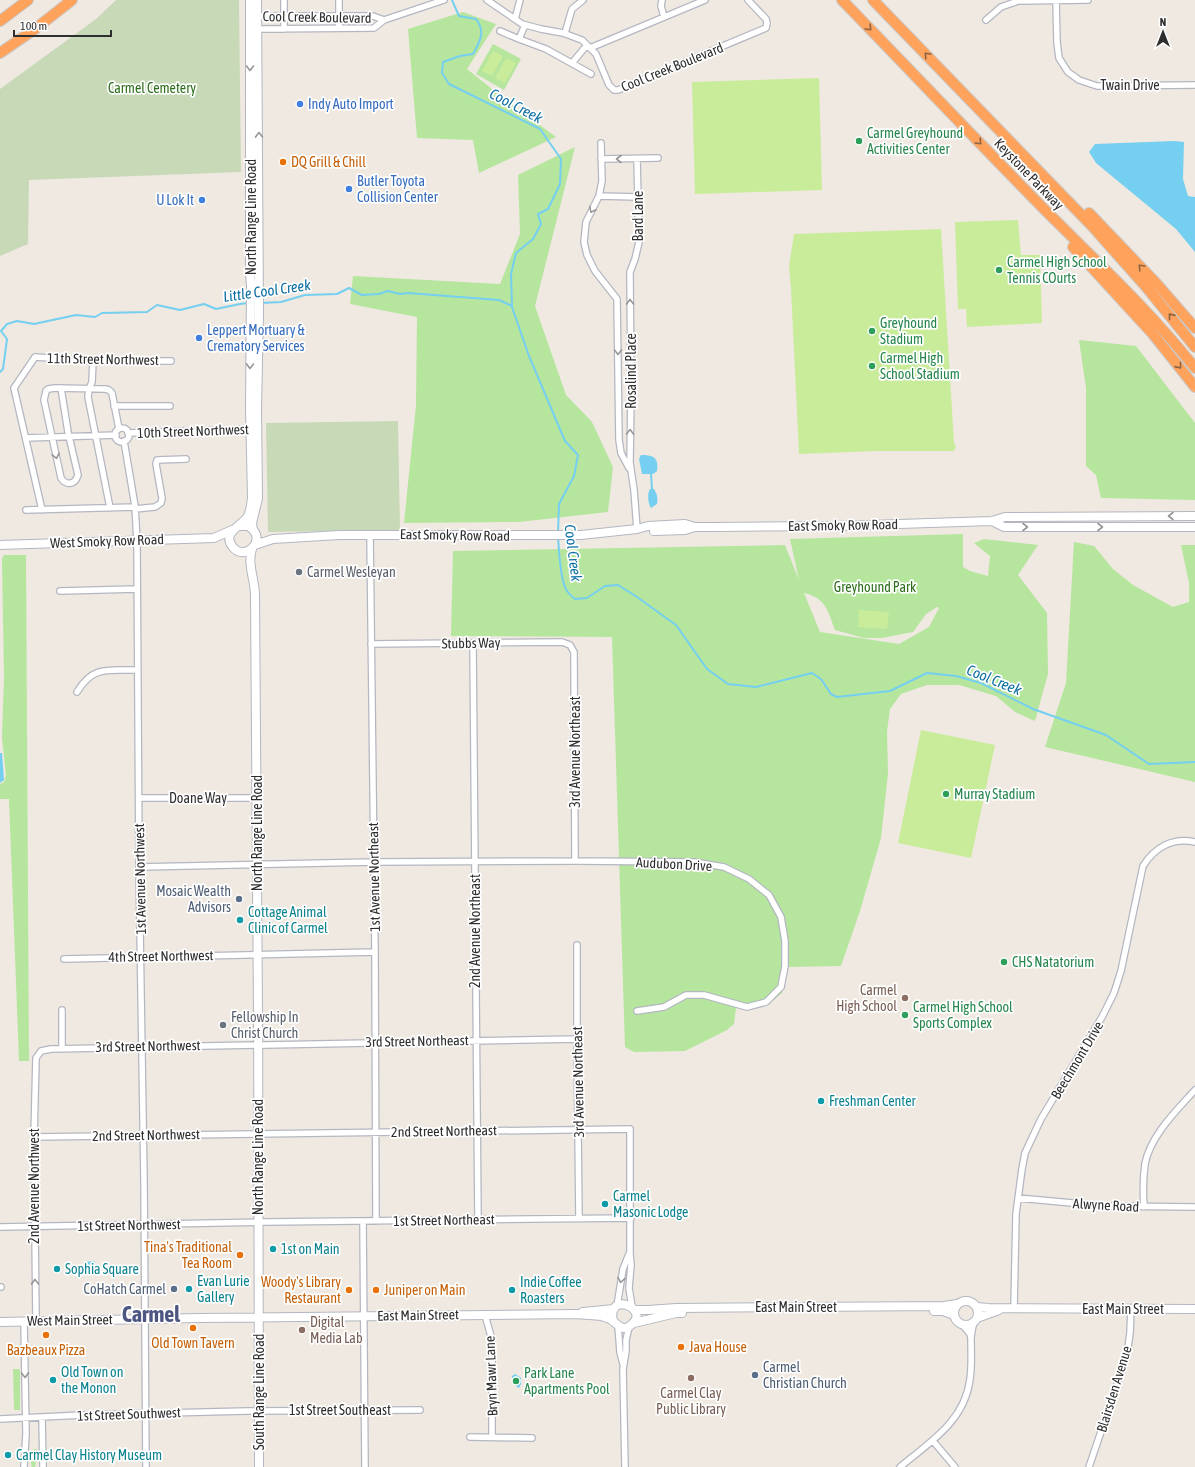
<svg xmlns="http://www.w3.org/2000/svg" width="1195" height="1467" font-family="'Asap Condensed',sans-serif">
<rect width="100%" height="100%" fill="#efe9e1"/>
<path fill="#b6e59e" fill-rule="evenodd" d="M463 12 496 24 467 69 507 101 556 137 479 173 473 140 417 138 408 29Z
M493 44 521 59 504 90 476 74Z
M575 147 535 306 566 395 592 422 613 467 608 512 519 522 404 523 416 405 417 317 350 304 353 276 500 284 520 234 518 175Z
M1079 340 1136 346 1195 423V500L1101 498 1096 475 1086 466V388Z
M963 534V567L970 571 988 576 990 556 974 543 984 539 1038 545 1018 575 1047 613 1048 674 1035 721 1015 712 996 696 959 685H927L901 694 890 709 887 732 888 773 881 838 860 911 841 966 788 967 787 976 782 993 769 1004 752 1009 736 1008 734 1024 727 1030 685 1051 634 1052 625 1047 612 637 451 636 453 551 785 545 799 580 790 539ZM804 593C826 598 828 611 835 630L864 638H882L913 632 926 614 937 607 939 608 929 627 899 644 820 632Z
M1074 542 1094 546 1113 569 1133 585 1173 607 1189 602V583L1181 545H1195V782L1045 747 1066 683Z
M4 555H26L29 1061H19L9 799H0V784L4 782 6 775 2 738 4 677 2 559Z
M13 1369H18L20 1370V1410H14Z
M35 1449H37L38 1460 35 1464 36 1465 35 1467H31L33 1465H31V1450Z"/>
<path fill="#c8d9b8" d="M116 0H239L241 172 29 180 28 244 0 256V89L96 19Z
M398 421 400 530 268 532 266 423Z"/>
<path fill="#c9ec9a" d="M493 51 503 56 492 76 482 71Z
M506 58 516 63 505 83 495 78Z
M819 78 822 190 695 194 692 82Z
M1018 220 1021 255H1040L1042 323 967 327 966 309H958L955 222Z
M941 229 954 443 956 446 954 451H876L799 454 791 288 789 266 794 234Z
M859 610 889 612 887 629 858 627Z
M921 730 995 745 971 858 898 843Z"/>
<path fill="#75cff0" d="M1174 141 1184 142 1183 179 1188 196 1195 197V252L1176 229 1096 163 1089 152 1095 144Z
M641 455C653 455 659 457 657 471L653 474H642L639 459Z
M650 489H654C657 494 658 497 657 504L651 508C648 504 647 494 650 489Z
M0 753H2L4 780 0 783Z
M95 1261V1268H84V1262Z
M515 1374 521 1378V1384L519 1388 516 1386 515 1383 512 1382V1376Z"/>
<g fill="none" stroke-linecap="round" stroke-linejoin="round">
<path stroke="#75cff0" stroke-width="2" d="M452 0 459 16 476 19C486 32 480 41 473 54L460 56 443 62 442 73 449 84 540 129 561 159 560 184 548 209 538 214 541 224 533 239 516 253 511 274 512 307 529 356 565 441 578 455 574 476 559 504 558 533
M261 303 281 302 305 295 337 294 349 288 362 295 379 294 388 291 400 294 408 293 499 300 512 306
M0 372 3 369 7 339 1 331 7 324 17 321 34 324 76 315 95 317 102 313 147 312 157 305 180 310 204 304 216 309 240 304 249 303
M651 474 652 489
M558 537C559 550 560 576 565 587 567 592 571 596 575 599L587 598 605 586 618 585 637 597 676 625 707 669 728 684 756 687 812 673 821 679 831 694 837 697 890 691 927 673 956 676 981 683 1033 709 1106 735 1149 764 1195 762"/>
<defs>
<path id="street" d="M339 0V28
M487 0 522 24 541 29 563 33 582 40 596 54 609 85 614 90H618L766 28 767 23 766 19 748 0
M662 0 661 6 664 17
M1056 0 1057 42 1059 58 1068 72 1079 80 1097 86 1195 85
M253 16H373L384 20
M515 19 520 0
M986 20 1001 7 1018 1 1088 0
M525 25 519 39 546 49 591 74
M255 29 374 28 384 20 444 0
M284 29V0
M500 31 519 39
M565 33 572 9 583 0
M590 48 705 0
M572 63 587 45
M601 143 602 181 599 196 586 222 584 242 587 255 595 271 617 299 619 440 621 453 629 468
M601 159 658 158
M599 196 638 197
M93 361 92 382 89 389 88 397 110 508
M61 388 68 432 78 475C75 485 66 486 61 478L44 400 46 391 48 389 55 388 105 389 109 390 112 393 119 429
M114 406H170
M115 435a7 7 0 1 1 14 0a7 7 0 1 1-14 0Z
M128 433 254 429
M26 438 116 435
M124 441 135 506 137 541 139 867 144 1180 146 1467
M135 509 155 507 161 503 162 498 156 464 157 460 186 459
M26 510 135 507
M42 510 14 388 35 357 93 361H171
M637 529 634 490 630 463 631 393 630 272 635 259 639 242 637 159
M370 534 375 952 376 1221
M60 591 137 589
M473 643 478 1220
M371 644 562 642 570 645 574 652 575 861
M77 692C94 664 110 671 138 670
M139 798H257
M139 867 374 862 575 861 694 862 724 867 749 879 769 895 781 917 785 941V966L781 987 766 1002 747 1007 704 995H686L664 1007 637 1011
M577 945V1039L579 1219
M64 959 375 952
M62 1010V1048
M34 1137 630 1129V1254L631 1265 629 1288 632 1307
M1018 1198 1105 1206 1195 1207
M1144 1207C1143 1193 1143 1178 1145 1164 1150 1136 1177 1110 1195 1090
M363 1221 365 1467
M0 1227 267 1222 631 1218
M0 1287H1
M617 1306 623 1269 629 1254
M1014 1308 1016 1214 1022 1169 1025 1153 1041 1119 1102 1017 1114 993 1121 971 1143 866C1155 847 1173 837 1195 842
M485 1315 492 1340V1437
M36 1321 34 1137 36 1058 41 1051 51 1049 577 1039
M24 1322 26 1434 24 1467
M962 1324 970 1334 971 1338
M618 1326 620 1352 623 1364
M42 1418 43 1467
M0 1419 83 1415 247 1411 420 1410
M470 1437 532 1438
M933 1441 955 1467
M625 1467 623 1369 626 1351V1340L629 1327
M900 1467C930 1442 965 1421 970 1379 972 1366 971 1353 971 1339 971 1333 973 1327 974 1321
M1089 1467 1127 1355 1130 1333 1131 1309"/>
<path id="secondary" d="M992 521 1004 527H1195
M238 526H248C270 538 244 564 232 546 222 532 242 526 248 516 251 510 251 504 252 498L250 409 251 286 250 273V0
M253 530 252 523 258 498 257 409 259 313 257 0
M654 531 685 530 695 527
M0 545 214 538 232 530
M255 545 273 539 339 535H581L637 529 648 526 685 524 695 527H715L837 526 992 521 1005 517 1195 516
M252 549C247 564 255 580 255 595 258 886 259 1176 259 1467
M954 1313a12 12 0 1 1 24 0a12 12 0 1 1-24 0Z
M977 1307 988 1308 1195 1309
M634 1310H648L676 1308 944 1306 957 1304
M934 1311H943L954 1315
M583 1312 614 1309
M977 1318 999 1310
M0 1322 200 1318 577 1314C585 1315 593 1315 601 1316 604 1317 611 1319 613 1321 618 1325 623 1332 631 1325 652 1309 606 1290 613 1321
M634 1323 676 1313H682"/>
<path id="highway" d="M842 0C910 70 977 141 1046 211 1097 262 1150 311 1195 368
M873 0 1092 226 1147 288 1195 347
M0 21 28 0
M0 53 35 29 72 0
M1089 213 1156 283 1195 328
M1073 247 1152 333 1195 387"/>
</defs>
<use href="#street" stroke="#b4b7c1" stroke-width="8"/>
<use href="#secondary" stroke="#b4b7c1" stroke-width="10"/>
<use href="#highway" stroke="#c9c9c9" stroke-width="12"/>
<use href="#street" stroke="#fff" stroke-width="5.5"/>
<use href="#secondary" stroke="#fff" stroke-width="8"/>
<use href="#highway" stroke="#ffa35c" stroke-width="10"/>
</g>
<defs><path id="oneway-chevron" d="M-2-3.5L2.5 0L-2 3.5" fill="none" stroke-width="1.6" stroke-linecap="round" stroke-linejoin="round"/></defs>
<g stroke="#8c6343">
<use href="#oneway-chevron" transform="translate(869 28) rotate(46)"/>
<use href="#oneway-chevron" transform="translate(927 55) rotate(-134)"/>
<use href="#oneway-chevron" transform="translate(979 142) rotate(46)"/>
<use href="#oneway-chevron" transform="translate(1141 267) rotate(-133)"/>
<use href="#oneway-chevron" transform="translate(1171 316) rotate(-129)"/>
<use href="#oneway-chevron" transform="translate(1179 366) rotate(51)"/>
</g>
<g stroke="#969696">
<use href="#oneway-chevron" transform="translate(250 68) rotate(90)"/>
<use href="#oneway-chevron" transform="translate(259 135) rotate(-91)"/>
<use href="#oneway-chevron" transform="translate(619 159) rotate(180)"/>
<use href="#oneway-chevron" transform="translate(592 210) rotate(116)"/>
<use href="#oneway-chevron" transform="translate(630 302) rotate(-91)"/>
<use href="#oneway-chevron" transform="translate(618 352) rotate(89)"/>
<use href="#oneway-chevron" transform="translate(250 366) rotate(91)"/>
<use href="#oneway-chevron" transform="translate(630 432) rotate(-89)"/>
<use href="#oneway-chevron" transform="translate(56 456) rotate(78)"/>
<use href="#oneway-chevron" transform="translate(1171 516) rotate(180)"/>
<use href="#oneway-chevron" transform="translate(1025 527)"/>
<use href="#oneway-chevron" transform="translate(1100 527)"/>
<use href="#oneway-chevron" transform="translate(621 1280) rotate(99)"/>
<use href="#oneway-chevron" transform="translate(35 1282) rotate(-91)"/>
<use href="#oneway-chevron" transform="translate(25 1375) rotate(89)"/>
</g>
<g fill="#3f7fe0" stroke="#fff" stroke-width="1.5">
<circle cx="300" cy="104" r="4"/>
<circle cx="349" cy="189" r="4"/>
<circle cx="202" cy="200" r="4"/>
<circle cx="199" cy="338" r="4"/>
</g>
<g fill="#2e9e5b" stroke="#fff" stroke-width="1.5">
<circle cx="859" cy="141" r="4"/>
<circle cx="999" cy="270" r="4"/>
<circle cx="872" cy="331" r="4"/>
<circle cx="872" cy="366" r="4"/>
<circle cx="946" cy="794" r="4"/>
<circle cx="1004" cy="962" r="4"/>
<circle cx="905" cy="1015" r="4"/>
<circle cx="516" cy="1381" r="4"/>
</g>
<g fill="#e8710a" stroke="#fff" stroke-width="1.5">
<circle cx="283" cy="162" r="4"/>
<circle cx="240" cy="1255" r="4"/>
<circle cx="349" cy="1290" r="4"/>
<circle cx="376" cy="1290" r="4"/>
<circle cx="193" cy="1328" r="4"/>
<circle cx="46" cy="1335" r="4"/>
<circle cx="681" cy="1347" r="4"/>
</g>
<g fill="#6b7280" stroke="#fff" stroke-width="1.5">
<circle cx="299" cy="572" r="4"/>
<circle cx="223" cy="1025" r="4"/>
</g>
<g fill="#5c6f8a" stroke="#fff" stroke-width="1.5">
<circle cx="239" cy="899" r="4"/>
<circle cx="174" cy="1289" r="4"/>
<circle cx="755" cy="1375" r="4"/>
</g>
<g fill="#0f9aa8" stroke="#fff" stroke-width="1.5">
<circle cx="240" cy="920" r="4"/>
<circle cx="821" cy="1101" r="4"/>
<circle cx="605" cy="1204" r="4"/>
<circle cx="273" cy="1249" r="4"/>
<circle cx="57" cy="1269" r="4"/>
<circle cx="189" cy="1289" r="4"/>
<circle cx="512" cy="1290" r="4"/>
<circle cx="53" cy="1380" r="4"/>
<circle cx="8" cy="1455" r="4"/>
</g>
<g fill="#8d6e63" stroke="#fff" stroke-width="1.5">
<circle cx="905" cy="998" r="4"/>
<circle cx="302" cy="1330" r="4"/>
<circle cx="691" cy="1378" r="4"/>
</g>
<g text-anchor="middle" stroke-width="3.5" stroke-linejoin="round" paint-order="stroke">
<g font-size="14" fill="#2e2e2e" stroke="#fff">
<text transform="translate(317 17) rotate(1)" y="5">Cool Creek Boulevard</text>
<text transform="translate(672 67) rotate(-22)" y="5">Cool Creek Boulevard</text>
<text x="1130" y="90">Twain Drive</text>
<text transform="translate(1029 174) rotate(46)" y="5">Keystone Parkway</text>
<text transform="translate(638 216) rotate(-90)" y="5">Bard Lane</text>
<text transform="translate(251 217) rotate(-90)" y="5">North Range Line Road</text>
<text transform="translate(103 359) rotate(1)" y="5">11th Street Northwest</text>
<text transform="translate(631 371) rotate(-90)" y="5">Rosalind Place</text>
<text transform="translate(193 431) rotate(-2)" y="5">10th Street Northwest</text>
<text transform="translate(843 525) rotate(-1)" y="5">East Smoky Row Road</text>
<text transform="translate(455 535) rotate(1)" y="5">East Smoky Row Road</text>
<text transform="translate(107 541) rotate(-2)" y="5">West Smoky Row Road</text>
<text transform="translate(471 643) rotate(-1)" y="5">Stubbs Way</text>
<text transform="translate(575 752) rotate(-90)" y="5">3rd Avenue Northeast</text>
<text x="198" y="803">Doane Way</text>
<text transform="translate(257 833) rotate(-90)" y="5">North Range Line Road</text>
<text transform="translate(674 864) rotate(3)" y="5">Audubon Drive</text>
<text transform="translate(374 877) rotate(-91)" y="5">1st Avenue Northeast</text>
<text transform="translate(140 879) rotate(-91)" y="5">1st Avenue Northwest</text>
<text transform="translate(475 931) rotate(-90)" y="5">2nd Avenue Northeast</text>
<text transform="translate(161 956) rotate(-1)" y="5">4th Street Northwest</text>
<text transform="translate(417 1041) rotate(-1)" y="5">3rd Street Northeast</text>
<text transform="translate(148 1046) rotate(-1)" y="5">3rd Street Northwest</text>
<text transform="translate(1077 1060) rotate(-59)" y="5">Beechmont Drive</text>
<text transform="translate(578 1082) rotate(-91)" y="5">3rd Avenue Northeast</text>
<text transform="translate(444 1131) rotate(-1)" y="5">2nd Street Northeast</text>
<text transform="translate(146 1135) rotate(-1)" y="5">2nd Street Northwest</text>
<text transform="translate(258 1157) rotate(-90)" y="5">North Range Line Road</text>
<text transform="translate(34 1186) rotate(-90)" y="5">2nd Avenue Northwest</text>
<text transform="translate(1106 1205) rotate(3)" y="5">Alwyne Road</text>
<text transform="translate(444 1220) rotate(-1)" y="5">1st Street Northeast</text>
<text transform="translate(129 1225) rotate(-1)" y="5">1st Street Northwest</text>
<text x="796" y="1312">East Main Street</text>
<text x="1123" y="1314">East Main Street</text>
<text transform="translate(418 1315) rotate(-1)" y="5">East Main Street</text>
<text transform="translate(70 1320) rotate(-1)" y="5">West Main Street</text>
<text transform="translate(491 1376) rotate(-92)" y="5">Bryn Mawr Lane</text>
<text transform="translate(1114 1389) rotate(-73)" y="5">Blairsden Avenue</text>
<text transform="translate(259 1392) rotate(-90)" y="5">South Range Line Road</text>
<text x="340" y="1415">1st Street Southeast</text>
<text transform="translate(129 1414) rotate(-2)" y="5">1st Street Southwest</text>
</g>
<g font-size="14" fill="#2c6e1b" stroke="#fff">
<text x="152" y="93">Carmel Cemetery</text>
<text x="875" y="592">Greyhound Park</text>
</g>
<g font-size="14" fill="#366cbe" stroke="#fff" text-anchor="start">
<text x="308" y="109">Indy Auto Import</text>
<text x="357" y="186">Butler Toyota<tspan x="357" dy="16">Collision Center</tspan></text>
<text x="194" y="205" text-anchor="end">U Lok It</text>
<text x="207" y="335">Leppert Mortuary &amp;<tspan x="207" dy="16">Crematory Services</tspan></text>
</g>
<g font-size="14" fill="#27864d" stroke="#fff" text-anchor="start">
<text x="867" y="138">Carmel Greyhound<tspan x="867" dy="16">Activities Center</tspan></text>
<text x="1007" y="267">Carmel High School<tspan x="1007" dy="16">Tennis COurts</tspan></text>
<text x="880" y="328">Greyhound<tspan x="880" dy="16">Stadium</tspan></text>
<text x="880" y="363">Carmel High<tspan x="880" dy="16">School Stadium</tspan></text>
<text x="954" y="799">Murray Stadium</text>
<text x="1012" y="967">CHS Natatorium</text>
<text x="913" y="1012">Carmel High School<tspan x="913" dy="16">Sports Complex</tspan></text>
<text x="524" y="1378">Park Lane<tspan x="524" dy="16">Apartments Pool</tspan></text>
</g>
<g font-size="14" fill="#c56008" stroke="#fff" text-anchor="start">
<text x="291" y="167">DQ Grill &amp; Chill</text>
<text x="232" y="1252" text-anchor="end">Tina's Traditional<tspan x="232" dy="16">Tea Room</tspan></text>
<text x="341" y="1287" text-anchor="end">Woody's Library<tspan x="341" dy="16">Restaurant</tspan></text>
<text x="384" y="1295">Juniper on Main</text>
<text x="193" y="1348" text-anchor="middle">Old Town Tavern</text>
<text x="689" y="1352">Java House</text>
<text x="46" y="1355" text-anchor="middle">Bazbeaux Pizza</text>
</g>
<g font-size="14" fill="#5b616d" stroke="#fff" text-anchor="start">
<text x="307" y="577">Carmel Wesleyan</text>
<text x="231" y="1022">Fellowship In<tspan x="231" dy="16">Christ Church</tspan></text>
</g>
<g font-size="14" fill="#4e5e75" stroke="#fff" text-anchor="end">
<text x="231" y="896">Mosaic Wealth<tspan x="231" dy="16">Advisors</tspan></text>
<text x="166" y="1294">CoHatch Carmel</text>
<text x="763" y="1372" text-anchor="start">Carmel<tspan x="763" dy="16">Christian Church</tspan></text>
</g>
<g font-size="14" fill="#0d838f" stroke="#fff" text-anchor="start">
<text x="248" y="917">Cottage Animal<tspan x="248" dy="16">Clinic of Carmel</tspan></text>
<text x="829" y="1106">Freshman Center</text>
<text x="613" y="1201">Carmel<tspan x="613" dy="16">Masonic Lodge</tspan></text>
<text x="281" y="1254">1st on Main</text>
<text x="65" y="1274">Sophia Square</text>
<text x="197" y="1286">Evan Lurie<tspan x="197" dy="16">Gallery</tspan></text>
<text x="520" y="1287">Indie Coffee<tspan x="520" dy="16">Roasters</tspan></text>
<text x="61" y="1377">Old Town on<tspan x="61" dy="16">the Monon</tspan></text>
<text x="16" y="1460">Carmel Clay History Museum</text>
</g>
<g font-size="14" fill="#785e54" stroke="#fff" text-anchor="end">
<text x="897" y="995">Carmel<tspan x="897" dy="16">High School</tspan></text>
<text x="310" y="1327" text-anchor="start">Digital<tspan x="310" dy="16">Media Lab</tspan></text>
<text x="691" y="1398" text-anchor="middle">Carmel Clay<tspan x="691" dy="16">Public Library</tspan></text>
</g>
<g font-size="15" font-style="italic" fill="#0d6fa3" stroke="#fff">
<text transform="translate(516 106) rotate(28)" y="5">Cool Creek</text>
<text transform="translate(267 291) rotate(-8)" y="5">Little Cool Creek</text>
<text transform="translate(573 553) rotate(83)" y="5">Cool Creek</text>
<text transform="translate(994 680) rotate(22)" y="5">Cool Creek</text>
</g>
<g font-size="22" font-weight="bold" fill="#4d5680" stroke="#fff">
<text x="151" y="1322">Carmel</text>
</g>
</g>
<g transform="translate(1163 32)" stroke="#ffffff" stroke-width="3" paint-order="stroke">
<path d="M0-3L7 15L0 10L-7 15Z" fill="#2e2e2e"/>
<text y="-6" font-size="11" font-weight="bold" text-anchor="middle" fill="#2e2e2e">N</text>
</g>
<path d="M14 30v6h97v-6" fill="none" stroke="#2e2e2e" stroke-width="2"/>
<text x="20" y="30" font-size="12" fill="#2e2e2e" stroke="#ffffff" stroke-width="3" paint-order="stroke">100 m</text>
</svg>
